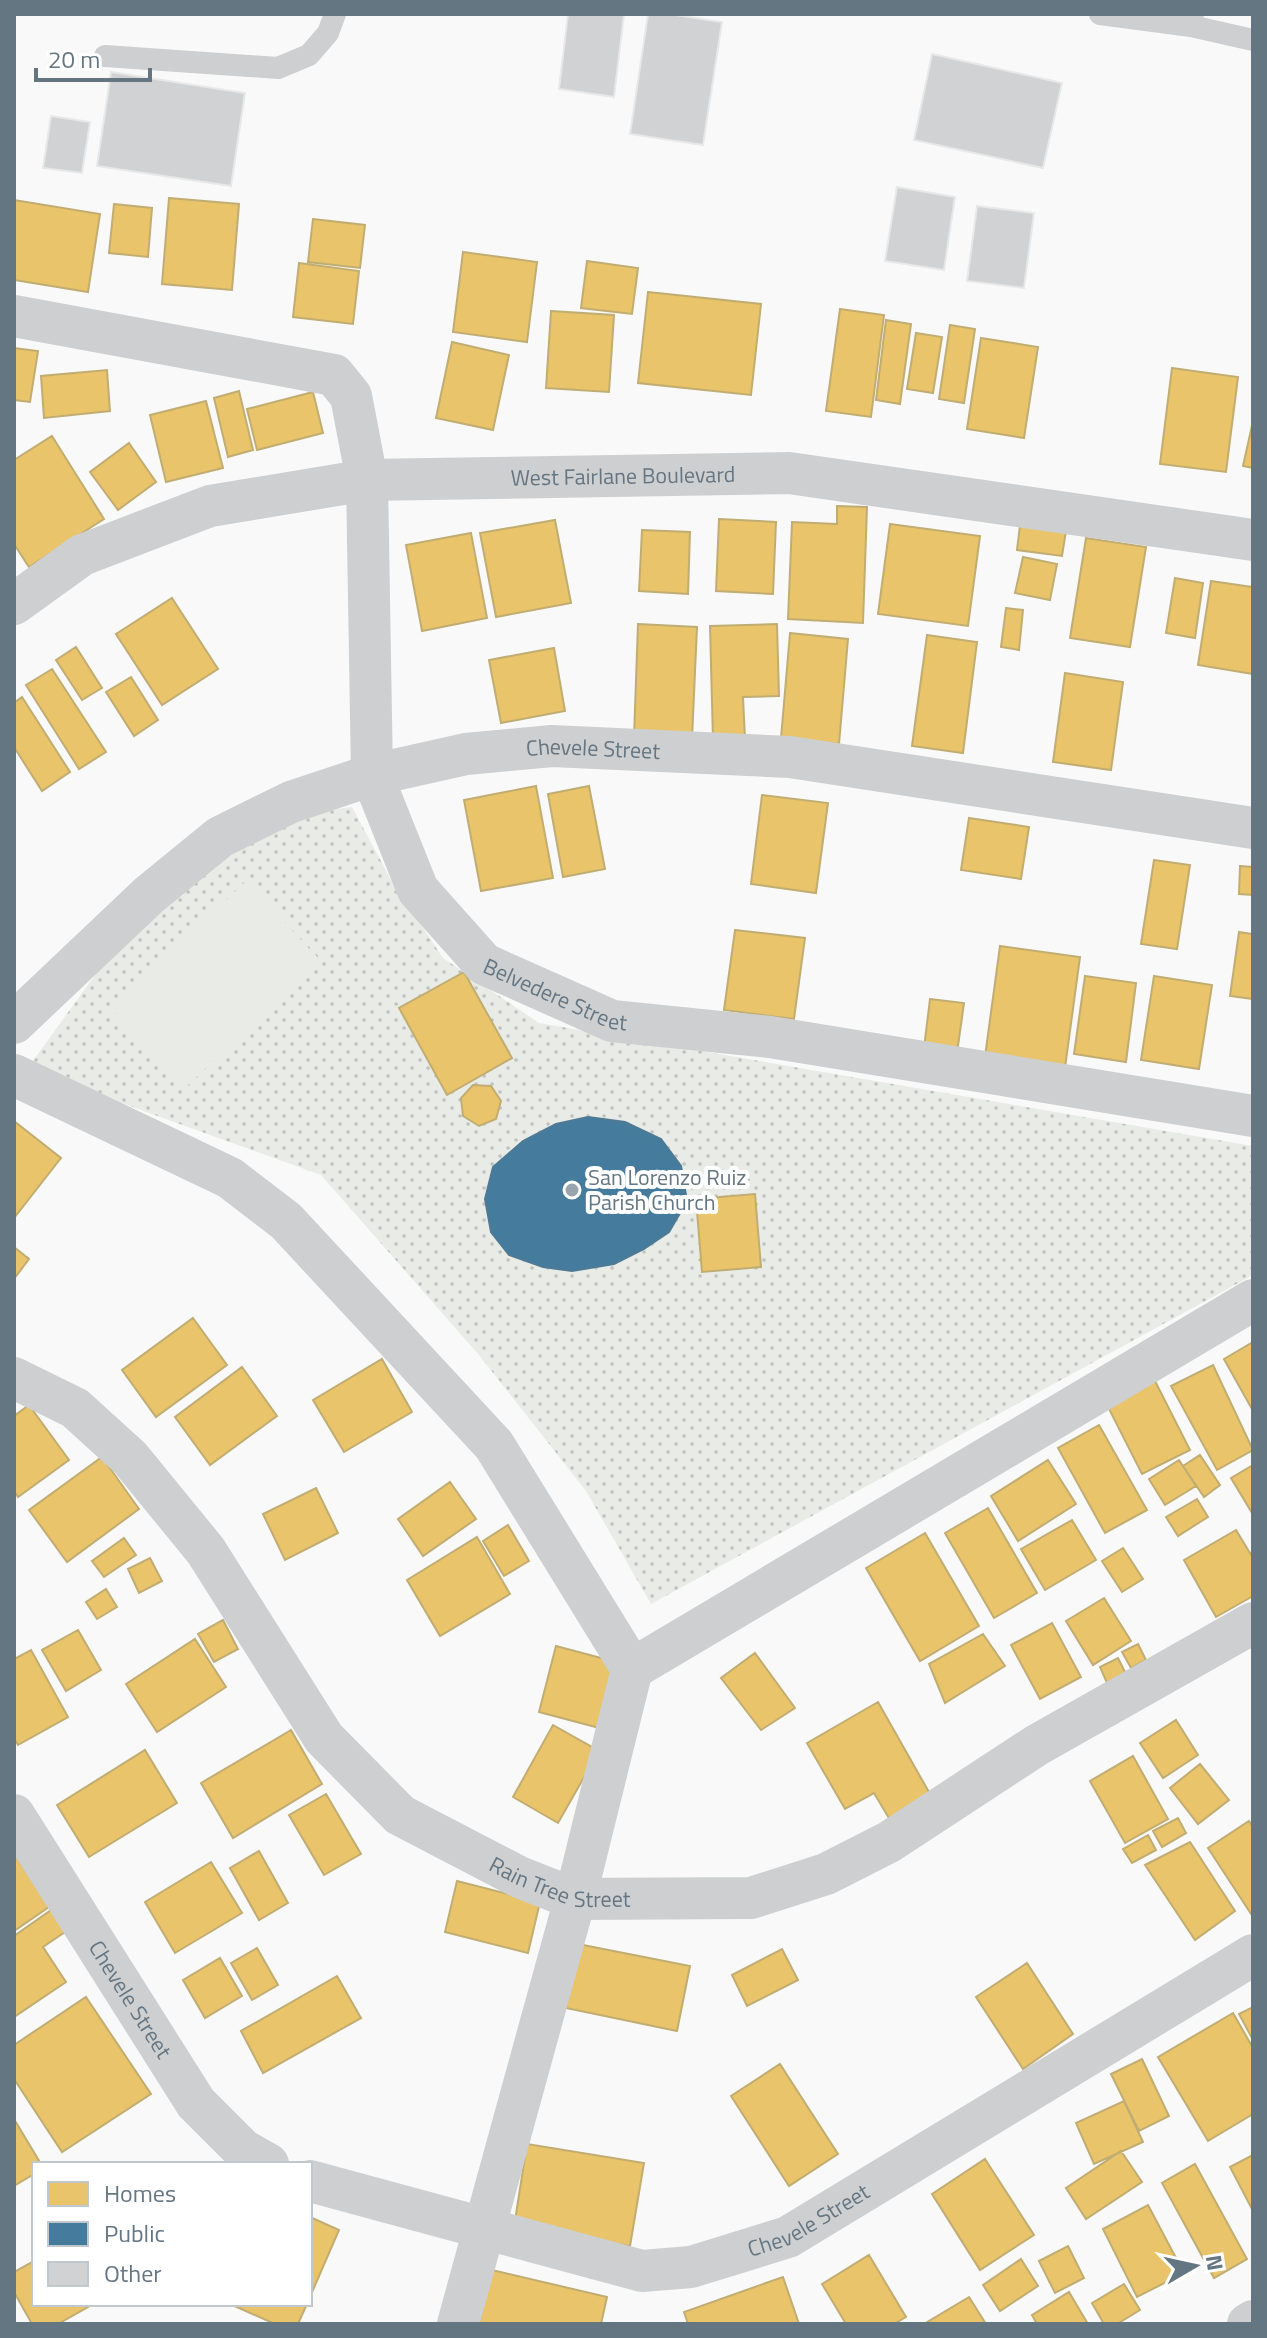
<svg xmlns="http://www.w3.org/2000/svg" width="1267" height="2338" font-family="'Titillium Web',sans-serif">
<defs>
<pattern id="park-dots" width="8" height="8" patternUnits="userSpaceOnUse" patternTransform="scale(2)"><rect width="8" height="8" fill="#e8ebe6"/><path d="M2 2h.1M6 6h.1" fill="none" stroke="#c0c3c0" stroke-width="1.8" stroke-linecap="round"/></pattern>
</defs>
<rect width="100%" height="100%" fill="#f9f9f9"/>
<path fill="url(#park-dots)" d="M352 807 390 878 443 958 539 1023 1253 1146V1275L651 1604 586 1491 479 1355 321 1175 27 1069 158 888 284 816Z"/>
<path fill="#e8ebe6" d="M246 881 320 960 185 1088 111 1009Z"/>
<path fill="#e9c46a" stroke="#c1ad72" stroke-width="2" d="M169 198 239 204 232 290 162 284Z
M14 200 100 214 88 292 14 280Z
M114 204 152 208 148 257 109 253Z
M313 219 365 225 360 268 308 262Z
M463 252 537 262 527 342 453 332Z
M587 261 638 268 632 314 581 308Z
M299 263 359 271 353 324 293 317Z
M648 292 761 304 751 395 638 383Z
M840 309 884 315 871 417 826 411Z
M551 311 614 315 609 392 546 388Z
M886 320 911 324 900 404 876 400Z
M950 325 975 329 964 403 939 399Z
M916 333 942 337 933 393 907 389Z
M981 338 1038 347 1024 438 967 429Z
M452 342 509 355 493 430 436 418Z
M14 348 38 351 30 402 14 400Z
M1172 368 1238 377 1226 472 1160 464Z
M107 370 110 411 44 418 41 376Z
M239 391 253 450 228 457 214 398Z
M313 392 323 433 257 450 247 409Z
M206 401 223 468 166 482 150 415Z
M1253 421V468L1243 466Z
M52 436 104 519 29 567 14 544V460Z
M129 443 156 482 118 510 90 472Z
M837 506 867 507 863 623 788 619 792 522 837 524Z
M719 519 776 522 773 594 716 591Z
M555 520 571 603 496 617 480 533Z
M890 524 980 536 968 626 878 614Z
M1020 525 1066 531 1062 556 1017 550Z
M642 530 690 532 688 594 639 591Z
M471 533 487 618 422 631 406 545Z
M1086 538 1146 547 1130 647 1070 638Z
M1023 557 1057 564 1050 600 1015 593Z
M1175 578 1203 583 1195 638 1166 633Z
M1211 581 1253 587V674L1198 665Z
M172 598 218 669 162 705 116 634Z
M1006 608 1023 610 1019 650 1001 647Z
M638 624 697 627 692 739 634 737Z
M777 624 779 696 743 697 745 739 713 740 710 626Z
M790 633 848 639 839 744 781 738Z
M927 635 977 642 963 753 912 746Z
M76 647 102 688 82 700 56 660Z
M554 648 565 711 501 723 489 660Z
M52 669 106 752 79 769 26 685Z
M1065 673 1123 682 1111 770 1053 762Z
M131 677 158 720 134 736 106 692Z
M22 697 70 772 42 791 14 747V703Z
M536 786 553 878 481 891 464 800Z
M589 786 605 869 563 877 548 794Z
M762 795 828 803 816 893 751 884Z
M969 818 1029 827 1021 879 961 870Z
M1154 860 1190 865 1177 949 1141 944Z
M1240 866 1253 867V895L1239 894Z
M735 930 805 938 794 1019 724 1010Z
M1239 932 1253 934V999L1230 996Z
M1000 946 1080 957 1064 1075 984 1064Z
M464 972 512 1058 447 1095 399 1008Z
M1085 976 1136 983 1126 1062 1074 1054Z
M1154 976 1212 985 1199 1069 1141 1060Z
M930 999 964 1003 957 1053 924 1048Z
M473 1085 491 1086 501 1101 496 1119 479 1126 463 1116 461 1098Z
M14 1121 61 1158 14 1218Z
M755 1194 761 1267 702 1272 696 1199Z
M14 1247 29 1259 14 1279Z
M193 1318 227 1365 156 1417 122 1370Z
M1253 1342V1411L1224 1359Z
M382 1359 412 1412 344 1452 313 1400Z
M1213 1365 1253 1450 1217 1470 1171 1386Z
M242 1367 277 1416 210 1465 175 1417Z
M1154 1379 1190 1450 1142 1474 1106 1403Z
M29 1405 69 1460 18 1497 14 1491V1416Z
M1099 1425 1147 1510 1105 1533 1058 1448Z
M1200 1455 1220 1485 1204 1497 1183 1466Z
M102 1457 139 1509 67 1562 29 1510Z
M1048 1460 1076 1504 1018 1541 991 1496Z
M1179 1460 1196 1486 1165 1505 1149 1479Z
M1253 1465V1513H1252L1231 1478Z
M450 1482 476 1519 423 1556 398 1519Z
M316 1488 338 1533 285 1560 263 1514Z
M1197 1499 1208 1517 1178 1536 1166 1517Z
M988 1508 1037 1593 994 1618 945 1533Z
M1072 1520 1096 1560 1045 1590 1021 1549Z
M508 1525 529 1561 504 1576 483 1541Z
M1236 1530 1253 1558V1596L1216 1617 1184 1560Z
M925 1533 979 1626 920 1661 866 1568Z
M477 1537 510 1594 440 1636 407 1580Z
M124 1538 136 1555 104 1577 92 1561Z
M1123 1548 1143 1579 1122 1592 1102 1561Z
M150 1558 162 1581 139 1593 128 1569Z
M106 1589 117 1607 97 1619 86 1602Z
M1104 1598 1131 1641 1093 1665 1066 1621Z
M223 1620 238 1649 214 1662 198 1634Z
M1052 1623 1081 1677 1040 1699 1011 1645Z
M78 1630 101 1670 66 1691 42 1650Z
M983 1634 1005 1666 945 1703 929 1664Z
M195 1639 226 1687 157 1732 126 1684Z
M1138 1644 1146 1660 1131 1668 1122 1652Z
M556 1646 620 1663 603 1729 539 1712Z
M31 1650 68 1717 18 1745 14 1738V1659Z
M755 1653 795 1708 761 1730 721 1678Z
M1118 1658 1126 1674 1107 1683 1100 1667Z
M878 1702 934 1801 893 1825 874 1793 845 1809 807 1743Z
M1176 1720 1198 1755 1163 1778 1140 1743Z
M553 1725 599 1751 558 1823 513 1797Z
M291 1730 322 1784 233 1838 201 1783Z
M145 1750 177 1803 89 1857 57 1805Z
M1133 1756 1168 1819 1125 1843 1090 1781Z
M1200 1764 1229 1800 1198 1824 1170 1788Z
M326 1794 361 1854 324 1875 289 1815Z
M1178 1818 1186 1833 1162 1847 1153 1831Z
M1249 1821 1253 1827V1917L1208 1848Z
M1148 1835 1156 1850 1132 1863 1123 1849Z
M1190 1842 1235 1911 1195 1940 1145 1865Z
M259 1851 288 1903 259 1920 230 1868Z
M14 1853 49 1907 14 1931Z
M211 1862 242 1913 175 1953 145 1902Z
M457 1881 540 1902 528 1953 445 1932Z
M54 1908 68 1930 43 1947 66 1982 14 2017V1936Z
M578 1944 690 1966 677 2031 566 2008Z
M257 1948 278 1985 252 2000 231 1963Z
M782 1949 798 1980 747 2006 732 1975Z
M220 1958 242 1996 205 2018 183 1980Z
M1027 1963 1073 2034 1023 2069 976 1997Z
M337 1976 361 2018 263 2073 241 2031Z
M86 1997 151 2094 62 2152 14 2079V2045Z
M1253 2007V2040L1239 2014Z
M1233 2013 1253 2048V2114L1208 2141 1158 2057Z
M1142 2059 1169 2116 1139 2131 1111 2074Z
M780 2064 838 2154 789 2186 731 2096Z
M1124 2101 1143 2142 1094 2164 1076 2123Z
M14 2119 41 2164H34V2174L14 2186Z
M527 2144 644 2163 630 2246 514 2227Z
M1121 2151 1142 2182 1086 2219 1066 2188Z
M1253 2155V2211L1230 2167Z
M985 2159 1034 2235 980 2270 932 2194Z
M1195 2164 1247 2259 1214 2278 1162 2183Z
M1148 2205 1184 2273 1137 2297 1103 2229Z
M310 2217 339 2230 310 2297Z
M1068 2246 1084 2278 1055 2293 1039 2261Z
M869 2255 906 2317 894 2324H846L822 2284Z
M1021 2259 1038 2286 1000 2311 983 2285Z
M34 2261V2304H87L88 2307 58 2324H32L14 2292V2272Z
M492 2270 607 2297 601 2324H479Z
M783 2277 799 2324H688L684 2312Z
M1124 2284 1140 2310 1117 2324H1104L1092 2303Z
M1069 2292 1088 2324H1037L1032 2315Z
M969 2297 986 2324H924Z
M230 2304H307L298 2324H275Z"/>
<path fill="#457b9d" stroke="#4f7a95" stroke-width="2" d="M588 1117 625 1122 661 1139 681 1166 687 1201 669 1232 644 1249 614 1264 572 1271 543 1267 509 1255 491 1232 485 1199 493 1167 523 1141 556 1124Z"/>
<path fill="#d0d2d3" stroke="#e8e8e8" stroke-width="2" d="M568 14H624L614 97 559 89Z
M648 14H669L722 22 703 145 630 134Z
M932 54 1062 83 1043 168 914 140Z
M111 72 245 93 231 186 97 166Z
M51 116 90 122 82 173 43 168Z
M897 187 955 197 944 270 885 261Z
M977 206 1034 213 1024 288 967 281Z"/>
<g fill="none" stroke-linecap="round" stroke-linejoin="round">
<path stroke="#cecfd0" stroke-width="22" d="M1100 14 1191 26
M1193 14 1191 26 1253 40
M105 56 278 68 309 55 328 33 335 14"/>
<g stroke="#cecfd0" stroke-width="42">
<path id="s1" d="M14 316 334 375 351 396 367 480 372 775 418 890 484 964 612 1021 770 1037 1253 1116"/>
<path id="s2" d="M14 604 82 555 210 506 367 480 789 473 1253 540"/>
<path id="s3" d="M14 1023 149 895 220 837 291 802 372 775 466 754 552 746 790 757 1253 828"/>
<path d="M14 1075 230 1178 286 1221 494 1445 632 1669"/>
<path id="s4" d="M14 1378 75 1408 130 1458 206 1551 324 1738 400 1815 519 1877 575 1899 751 1898 826 1874 889 1842 1037 1745 1253 1623"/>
<path id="s5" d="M14 1815 196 2103 243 2150 268 2164"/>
<path id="s6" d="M310 2181 642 2271 691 2267 788 2237 1253 1955"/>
<path d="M458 2324 575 1899 632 1669 1253 1300"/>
<path d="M1248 2324 1253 2321"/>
</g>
</g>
<circle fill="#99a4ac" stroke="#fff" stroke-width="3" cx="572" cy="1190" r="8"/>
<g text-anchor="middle" stroke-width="8" stroke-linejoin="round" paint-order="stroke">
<g font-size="22" fill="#657683" stroke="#fff">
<text dy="8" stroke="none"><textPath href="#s2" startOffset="636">West Fairlane Boulevard</textPath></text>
<text dy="8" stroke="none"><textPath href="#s3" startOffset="666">Chevele Street</textPath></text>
<text dy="8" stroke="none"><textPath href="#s1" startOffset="1034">Belvedere Street</textPath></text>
<text dy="8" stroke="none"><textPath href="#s4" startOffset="768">Rain Tree Street</textPath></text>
<text dy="8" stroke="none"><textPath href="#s5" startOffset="218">Chevele Street</textPath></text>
<text dy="8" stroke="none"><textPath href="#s6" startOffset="520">Chevele Street</textPath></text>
</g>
<g font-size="22" fill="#657683" stroke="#fff" text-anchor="start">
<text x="588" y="1185">San Lorenzo Ruiz<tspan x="588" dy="25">Parish Church</tspan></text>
</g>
</g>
<rect width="1267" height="2338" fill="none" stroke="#657683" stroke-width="32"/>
<rect x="32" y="2162" width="280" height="144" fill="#ffffff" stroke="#c1c8cd" stroke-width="2"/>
<rect x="48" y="2182" width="40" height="24" fill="#e9c46a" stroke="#c1c8cd" stroke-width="2"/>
<text x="104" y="2202" font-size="24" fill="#657683">Homes</text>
<rect x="48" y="2222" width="40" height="24" fill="#457b9d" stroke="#c1c8cd" stroke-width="2"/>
<text x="104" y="2242" font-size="24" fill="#657683">Public</text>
<rect x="48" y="2262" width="40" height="24" fill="#d0d2d3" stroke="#c1c8cd" stroke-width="2"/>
<text x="104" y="2282" font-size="24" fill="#657683">Other</text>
<g transform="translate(1195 2266) rotate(81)" stroke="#ffffff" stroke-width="6" paint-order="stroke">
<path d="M0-6L14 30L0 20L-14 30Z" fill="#657683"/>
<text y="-12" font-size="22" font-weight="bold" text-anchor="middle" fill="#657683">N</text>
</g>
<path d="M36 68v12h114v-12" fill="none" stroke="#657683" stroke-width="4"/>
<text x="48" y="68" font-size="24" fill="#657683" stroke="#ffffff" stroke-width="6" paint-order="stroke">20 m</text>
</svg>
